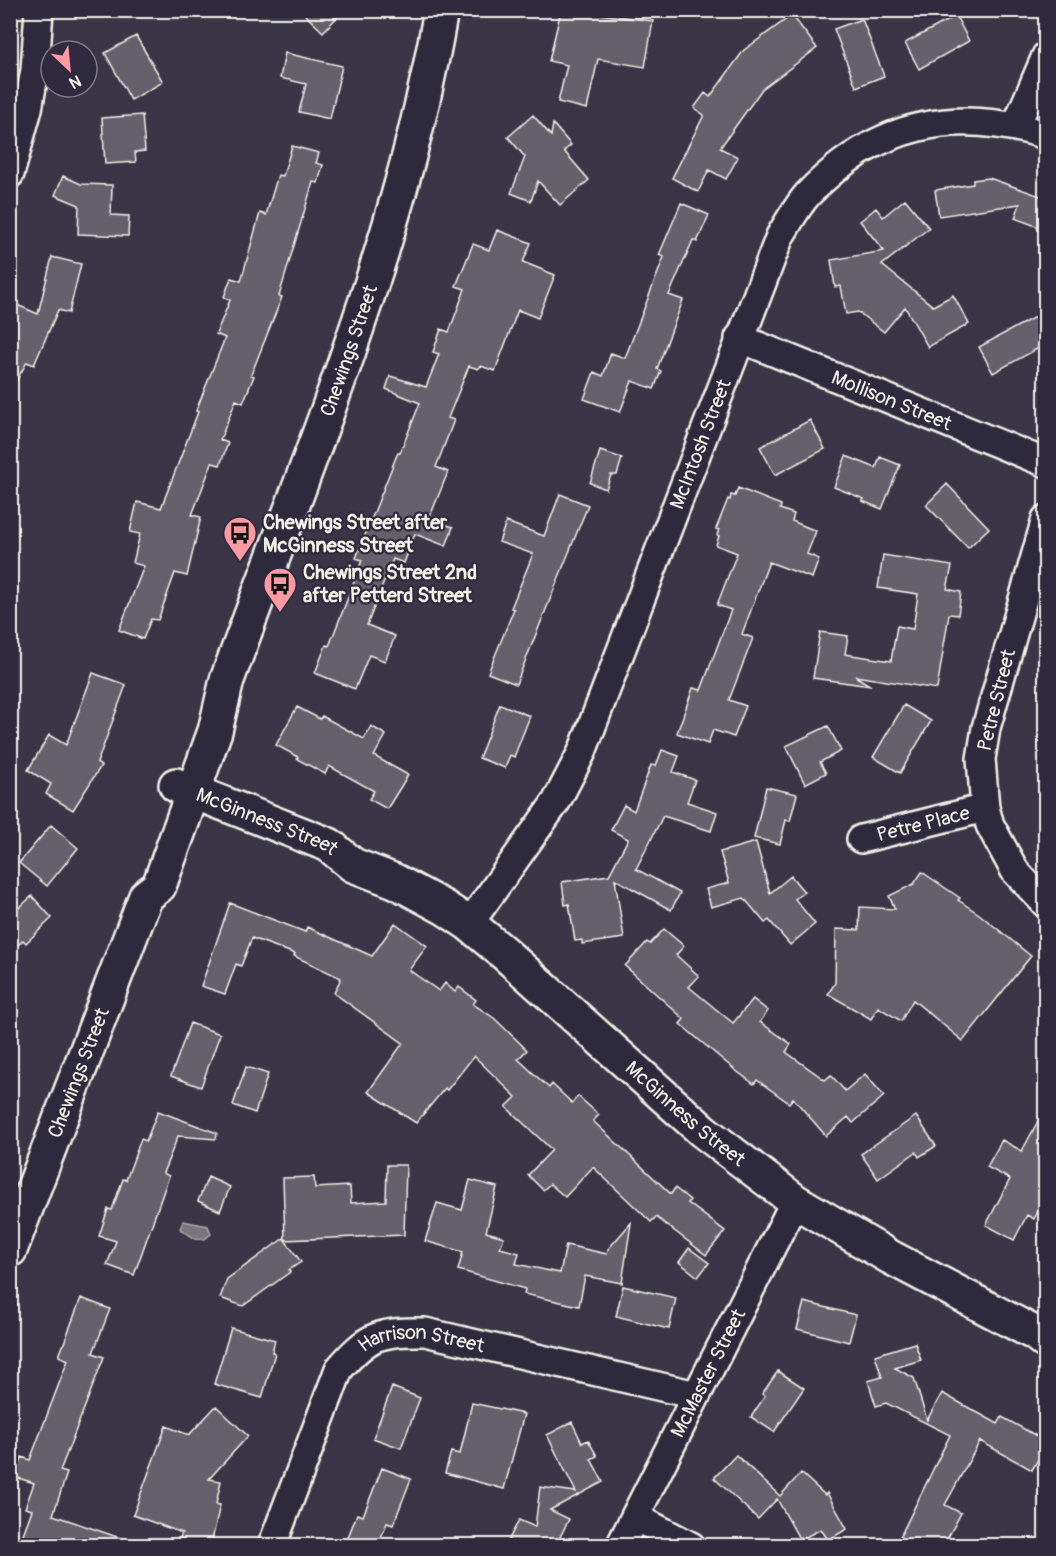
<svg xmlns="http://www.w3.org/2000/svg" width="1056" height="1556" font-family="Pangolin,sans-serif">
<rect width="100%" height="100%" fill="#3b3647"/>
<filter id="ink" filterUnits="userSpaceOnUse"><feTurbulence type="fractalNoise" baseFrequency=".0167" numOctaves="2"/><feDisplacementMap in="SourceGraphic" scale="12" xChannelSelector="R" yChannelSelector="G"/><feConvolveMatrix kernelMatrix="1 2 1 2 8 2 1 2 1" color-interpolation-filters="sRGB"/></filter>
<g filter="url(#ink)">
<path fill="#78747b" stroke="#aaa6a7" stroke-width="1.5" d="M183 1221 208 1226 211 1234 205 1239 194 1238 180 1229Z"/>
<path fill="#65616c" stroke="#f4f1e8" stroke-width="1.5" d="M300 10H344L323 32Z
M561 10H600V14L653 21 645 67 598 59 587 109 558 102 567 65 549 61Z
M792 15 817 48 762 89 720 148 738 157 726 179 709 170 698 192 672 178 704 115 694 108 705 93 710 97 744 50Z
M956 16 969 41 919 69 905 43Z
M862 19 884 76 856 87 834 29Z
M136 36 163 82 131 100 105 53Z
M285 53 342 66 330 119 299 112 306 84 280 78Z
M142 115 145 151 135 152 136 162 105 164 102 118Z
M533 115 551 136 553 124 571 145 564 151 589 180 560 205 538 181 531 201 511 193 525 157 508 137Z
M292 146 319 153 316 163 323 165 318 183 313 182 279 296 282 297 251 375 254 376 243 403 236 400 220 440 228 443 220 465 212 463 192 515 201 517 187 576 175 573 158 620 151 619 143 639 119 630 144 566 133 563 140 534 130 532 137 502 161 508 198 412 196 411 225 338 216 334 230 300 224 297 231 278 241 281 260 213 266 215 278 175 283 176Z
M63 176 81 184 112 185 111 215 129 216 128 236 78 234 79 205 55 195Z
M989 178 1046 198V230L1015 218 1020 204 939 216 935 190 973 184V180Z
M905 199 929 228 882 265 933 306 953 295 969 324 928 347 905 307 884 332 858 312 846 314 841 286 835 287 831 260 884 251 860 221 876 208 883 217Z
M681 203 709 215 697 242 693 240 669 295 683 300 657 369 661 371 654 389 632 381 620 412 584 399 594 372 603 376 611 353 625 358 664 257 659 255Z
M497 230 531 243 523 262 555 275 538 318 518 310 495 371 481 366 478 369 469 366 448 418 454 420 436 467 448 472 429 519 453 527 446 546 415 534 404 563 393 559 367 625 395 636 385 661 369 655 355 689 315 673 326 645 329 646 353 585 362 560 356 558 398 452 400 453 420 403 386 389 390 376 426 387 439 354 433 352 441 329 449 332 465 289 456 286 473 244 489 250Z
M52 257 81 264 69 313 58 310 34 365 27 362 10 392V302L38 314Z
M1046 311V344L993 373 979 347Z
M810 420 825 449 775 475 760 447Z
M600 451 622 458 617 475H611L606 489 590 483Z
M846 456 876 468 880 457 900 465 882 509 862 501 864 499 834 487Z
M947 484 989 528 968 548 926 505Z
M738 488 781 505 780 509 794 514 792 521 816 531 807 554 819 559 812 578 769 562 742 634 753 638 729 700 746 706 734 737 713 730 708 744 677 733 693 688 701 690 731 610 717 605 737 553 716 545 719 536 717 535 719 530 716 529 728 499 730 500 731 495 735 496Z
M560 494 588 505 516 684 488 673 514 609 511 608 533 554 499 542 506 522 544 536Z
M883 555 952 566 947 589 961 592 958 615 949 614 937 689 855 676 871 686 813 678 820 632 848 636 845 654 891 661 897 626 913 629 918 594 878 588Z
M93 673 126 685 97 763 101 766 73 810 46 794 51 784 28 770 49 735 66 745Z
M500 704 530 716 514 757 510 755 505 768 479 758Z
M904 705 931 721 900 773 873 757Z
M297 707 320 719 322 716 364 739 371 726 386 735 374 756 408 775 387 809 369 799 374 791 329 766 325 774 297 759 298 757 276 745Z
M828 726 841 751 820 762 826 773 805 784 786 746Z
M662 750 679 756 673 772 695 780 687 802 717 812 711 831 663 816 636 869 680 893 671 910 615 879 624 938 582 944V940L575 941 569 904 565 905 562 882 609 875 628 839 611 830 624 805 634 811 651 765 656 766Z
M766 787 797 794 790 821 786 820 780 844 754 838Z
M51 825 78 848 47 886 19 863Z
M756 842 770 893 791 876 804 892 795 899 815 924 790 945 769 920 765 923 744 898 711 907 706 889 729 883 720 852Z
M922 872 960 898 958 900 979 914 1031 956 963 1041 913 1000 901 1021 878 1007 871 1019 828 994 835 983 836 929 859 930 860 907 895 909 889 896 914 884Z
M32 896 52 918 26 943 23 940 10 953V916Z
M230 903 305 932 307 927 372 956 395 923 427 946 409 970 439 991 445 983 455 992 459 987 476 1000 473 1004 494 1018 527 1050 518 1059 549 1088 552 1084 572 1103 578 1096 599 1115 593 1121 671 1194 675 1188 690 1200 688 1203 725 1231 706 1255 656 1217 651 1222 593 1167 565 1197 550 1184 543 1190 528 1175 552 1150 506 1107 516 1097 474 1056 447 1090 445 1088 416 1123 368 1092 403 1043 334 993 341 978 294 956 295 954 252 938 241 966 236 964 225 994 201 986Z
M664 929 684 946 676 955 699 976 689 987 733 1023 753 999 768 1011 760 1022 791 1044 786 1052 825 1080 831 1075 845 1091 865 1074 884 1096 853 1123 848 1117 826 1136 793 1098 789 1103 757 1080 754 1084 735 1070 680 1024 684 1019 625 966 647 942 650 944Z
M190 1023 220 1034 201 1087 171 1076Z
M246 1067 268 1074 255 1113 233 1105Z
M1046 1106V1176L1038 1189 1046 1193V1197L1034 1219 1027 1215 1014 1240 986 1225 1010 1179 987 1167 1002 1140 1022 1151Z
M158 1111 217 1133 216 1139 178 1136 163 1173 169 1176 134 1275 107 1265 116 1241 99 1236 108 1209 112 1210 123 1179 126 1180 141 1139 146 1141Z
M916 1116 936 1146 919 1157 916 1152 878 1179 861 1154Z
M387 1165H406L404 1235 285 1240 301 1262 289 1270 290 1272 243 1306 220 1298 227 1279 284 1238 285 1240 283 1178 314 1177 315 1188 350 1186 351 1203 386 1201Z
M208 1177 230 1187 220 1211 198 1201Z
M470 1180 497 1187 486 1232 504 1237 500 1248 519 1253 516 1264 560 1273 566 1245 607 1254 608 1249 631 1223 622 1283 585 1276 579 1306 524 1294 525 1289 458 1270 463 1252 425 1241 437 1203 462 1210Z
M689 1248 709 1263 698 1277 679 1262Z
M623 1286 676 1298 669 1329 616 1316Z
M81 1298 110 1309 93 1353 104 1357 60 1471 67 1473 53 1515 132 1542V1545H19L32 1510 25 1508 34 1483 15 1477 22 1457 30 1460 68 1360 59 1356Z
M804 1302 856 1315 849 1342 797 1329Z
M231 1328 275 1340 272 1352 275 1353 262 1398 214 1384Z
M915 1343 921 1360 895 1368 914 1378 927 1420 942 1393 998 1424 1002 1417 1046 1441V1446L1032 1470 980 1441 945 1505 961 1513 944 1545H896L950 1435 886 1403 876 1406 868 1381 882 1377 875 1355Z
M778 1371 804 1388 774 1432 751 1417 765 1396 762 1394Z
M392 1387 420 1398 401 1448 373 1438Z
M472 1403 524 1414 504 1489 445 1473 451 1452 460 1454Z
M216 1406 248 1436 209 1479 221 1481 216 1504 220 1505 211 1545H177L182 1533 133 1515 166 1426 189 1435Z
M572 1422 582 1443 588 1440 597 1456 591 1459 603 1482 550 1510 569 1519 559 1539 573 1545H506L519 1520 535 1527 540 1487 576 1492 547 1435Z
M736 1455 780 1496 801 1473 825 1495 827 1493 847 1529 828 1540 821 1529 800 1540 777 1499 758 1519 714 1478Z
M382 1468 411 1479 393 1525 387 1523 378 1545H345L357 1514 363 1516Z"/>
<g fill="none" stroke-linecap="round" stroke-linejoin="round">
<defs>
<g id="minor">
<path d="M1016 126 1046 56"/>
<path d="M10 174 28 109 35 70 39 10"/>
<path id="s1" d="M739 338 1046 463"/>
<path d="M1046 519 986 728 981 759 985 808 990 825 1015 871 1046 904"/>
<path id="s2" d="M861 839 985 808"/>
<path id="s3" d="M469 924 556 802 582 752 780 236C789 222 797 206 808 194 875 124 953 106 1046 135"/>
<path d="M635 1517 691 1546"/>
<path id="s4" d="M272 1546 339 1369C368 1335 380 1331 425 1332L696 1395"/>
<path id="s5" d="M620 1546 795 1201"/>
</g>
<g id="tertiary">
<path id="s6" d="M176 785 329 845 353 865 395 881 445 908 469 924 504 953 703 1131 795 1201 890 1257 1036 1334 1046 1342"/>
<path id="s7" d="M10 1250 146 896 159 886 215 731 227 680C307 462 402 240 441 10"/>
</g>
</defs>
<use href="#minor" stroke="#f4f1e8" stroke-width="32"/>
<use href="#tertiary" stroke="#f4f1e8" stroke-width="38"/>
<use href="#minor" stroke="#2f2a3d" stroke-width="27"/>
<use href="#tertiary" stroke="#2f2a3d" stroke-width="33"/>
</g>
</g>
<defs>
<symbol id="bus-pin" viewBox="-11 -11 22 30"><path d="M0 17L-7.5 6A9.5 9.5 0 1 1 7.5 6Z" fill="#ff9aa2" stroke="#2f2a3d"/><path d="M-5-6H5V4H4V6H2V4H-2V6H-4V4H-5ZM-3.5-4V0h7V-4ZM-3.5 1.2v1.5H-2V1.2ZM2 1.2v1.5H3.5V1.2Z" fill="#111"/></symbol>
</defs>
<g fill-rule="evenodd">
<use href="#bus-pin" x="221" y="514" width="38" height="52"/>
<use href="#bus-pin" x="261" y="565" width="38" height="52"/>
</g>
<g text-anchor="middle" stroke-width="4.5" stroke-linejoin="round" paint-order="stroke">
<g font-size="20" fill="#f4f1e8" stroke="#2f2a3d">
<text dy="7" stroke="none"><textPath href="#s7" startOffset="964">Chewings Street</textPath></text>
<text dy="7" stroke="none"><textPath href="#s1" startOffset="165">Mollison Street</textPath></text>
<text dy="7" stroke="none"><textPath href="#s3" startOffset="536">McIntosh Street</textPath></text>
<text transform="translate(996 700) rotate(-76)" y="7">Petre Street</text>
<text dy="7" stroke="none"><textPath href="#s6" startOffset="98">McGinness Street</textPath></text>
<text dy="7" stroke="none"><textPath href="#s2" startOffset="64">Petre Place</textPath></text>
<text dy="7" stroke="none"><textPath href="#s7" startOffset="190">Chewings Street</textPath></text>
<text dy="7" stroke="none"><textPath href="#s6" startOffset="614">McGinness Street</textPath></text>
<text dy="7" stroke="none"><textPath href="#s4" startOffset="284">Harrison Street</textPath></text>
<text dy="7" stroke="none"><textPath href="#s5" startOffset="194">McMaster Street</textPath></text>
</g>
<g font-size="20" font-weight="bold" fill="#f4f1e8" stroke="#2f2a3d" text-anchor="start">
<text x="263" y="529">Chewings Street after<tspan x="263" dy="23">McGinness Street</tspan></text>
<text x="303" y="579">Chewings Street 2nd<tspan x="303" dy="23">after Petterd Street</tspan></text>
</g>
</g>
<rect width="1056" height="1556" fill="none" stroke="#2f2a3d" stroke-width="36"/>
<rect x="18" y="18" width="1020" height="1520" fill="none" stroke="#f4f1e8" stroke-width="2" filter="url(#ink)"/>
<g transform="translate(69 69) rotate(154)"><circle r="28" fill="#2f2a3d" stroke="#7e7a81" stroke-width="1.5"/>
<path d="M0-4.5L10 22L0 15L-10 22Z" fill="#ff9aa2"/>
<text y="-9" font-size="16" font-weight="bold" text-anchor="middle" fill="#f4f1e8">N</text>
</g>
</svg>
